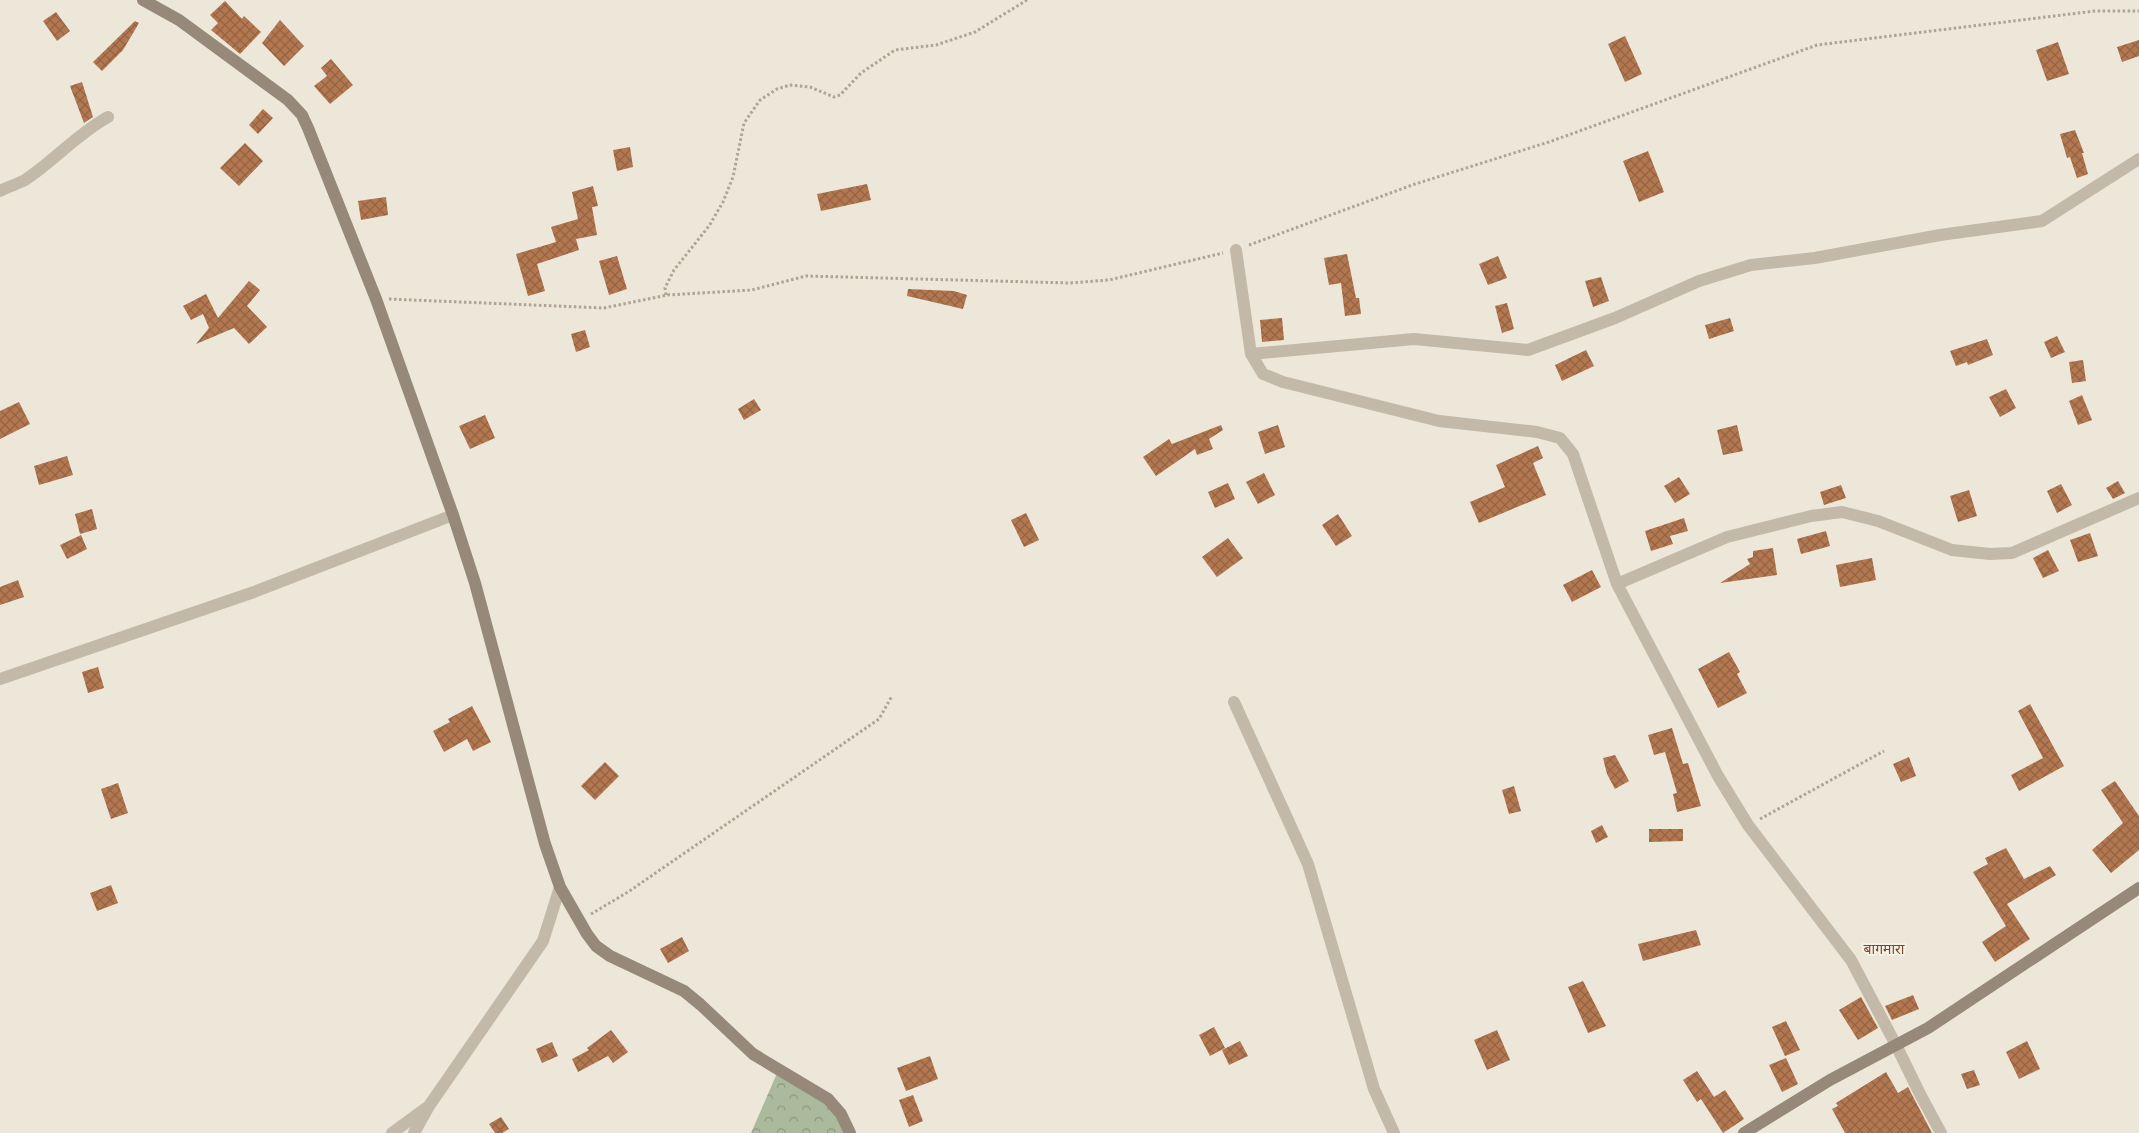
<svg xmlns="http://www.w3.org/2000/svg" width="2139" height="1133" font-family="'Asap Condensed','Noto Sans Devanagari',sans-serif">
<defs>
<pattern id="forest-crowns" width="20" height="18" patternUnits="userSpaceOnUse" patternTransform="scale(1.25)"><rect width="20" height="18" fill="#abba9c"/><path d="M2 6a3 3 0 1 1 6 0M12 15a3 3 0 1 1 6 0" fill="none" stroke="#8c977f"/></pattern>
<pattern id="building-cross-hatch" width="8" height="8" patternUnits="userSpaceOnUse" patternTransform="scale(1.25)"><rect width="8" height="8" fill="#b47851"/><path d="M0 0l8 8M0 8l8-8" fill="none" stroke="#936343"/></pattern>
</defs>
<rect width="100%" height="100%" fill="#ede7da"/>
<path fill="url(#forest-crowns)" d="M778 1071 812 1088 850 1133H751Z"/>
<path fill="url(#building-cross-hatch)" d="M225 1 242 19 244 16 261 32 240 54 211 30 218 23 210 15Z
M56 12 70 31 57 41 43 21Z
M280 20 304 46 284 66 262 43Z
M135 21 139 23 123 50 102 71 93 62Z
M1625 36 1642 74 1625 82 1608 44Z
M2139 40V56L2122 62 2117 47Z
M2058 42 2069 74 2047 81 2036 50Z
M331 59 353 85 330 104 314 86 327 76 321 68Z
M82 82 93 117 84 123 70 86Z
M263 109 273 118 258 134 249 125Z
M2075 130 2084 153H2082L2088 174 2077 178 2070 157 2067 158 2060 134Z
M245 143 263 161 239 186 220 168Z
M630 147 633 167 617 171 613 150Z
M1648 151 1664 192 1639 202 1623 161Z
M867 184 871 200 821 211 817 194Z
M593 186 598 206 592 207 597 235 576 239 579 250 537 264 545 291 528 296 516 254 556 242 551 227 578 219 572 192Z
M386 197 388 215 361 220 358 201Z
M1347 254 1356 298H1359L1361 314 1345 316 1341 283 1329 285 1324 258Z
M617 256 627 289 609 295 599 261Z
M1498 256 1507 278 1488 285 1479 264Z
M1601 277 1609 301 1593 307 1585 281Z
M249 281 260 290 247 306 267 327 249 344 234 328 196 344 209 328 203 314 191 320 183 306 206 294 218 318Z
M908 289 954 291 967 295 963 309 907 296Z
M1507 303 1514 329 1502 333 1495 306Z
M1282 318 1284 340 1262 342 1260 320Z
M1730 318 1734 331 1709 339 1705 325Z
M585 330 590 347 576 352 571 334Z
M2057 336 2065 352 2051 358 2044 342Z
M1987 339 1993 355 1968 365 1967 362 1956 366 1950 351Z
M1586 350 1594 366 1562 381 1555 365Z
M2083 360 2086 381 2072 383 2069 362Z
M2006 389 2016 408 2000 417 1989 397Z
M2082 395 2092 420 2078 425 2069 401Z
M754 399 761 410 744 420 738 409Z
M19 402 30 424 0 439V411Z
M485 415 495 438 470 449 459 426Z
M1221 425 1223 430 1209 439 1213 449 1197 455 1195 449 1156 476 1143 457 1169 439 1172 444Z
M1278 425 1285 447 1265 454 1258 432Z
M1737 425 1743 451 1723 455 1717 430Z
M1538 446 1543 458 1533 463 1546 495 1479 523 1470 502 1505 487 1496 465Z
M67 456 73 475 39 485 34 466Z
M1264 473 1275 495 1258 504 1246 482Z
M1679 477 1690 494 1675 503 1664 486Z
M2118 481 2125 493 2113 499 2106 488Z
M1228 483 1235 499 1215 508 1208 492Z
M2061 484 2072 505 2057 513 2047 491Z
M1841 485 1846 498 1824 505 1820 492Z
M1969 490 1977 516 1958 522 1950 496Z
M92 509 97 529 80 534 75 514Z
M1026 513 1039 540 1024 547 1011 520Z
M1338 514 1352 536 1336 546 1322 525Z
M1684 518 1688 531 1670 536 1673 544 1651 551 1645 531Z
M1826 531 1830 546 1801 554 1797 539Z
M2090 533 2098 556 2078 562 2070 540Z
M81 535 87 549 67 559 60 545Z
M1228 538 1243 558 1217 577 1202 557Z
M1773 548 1777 575 1720 583 1750 564 1747 559 1753 557V551Z
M2048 550 2059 571 2043 578 2033 558Z
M1872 558 1876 580 1840 587 1836 565Z
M1592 570 1601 587 1572 602 1563 585Z
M18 580 24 597 0 605V587Z
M1729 652 1740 672 1737 674 1747 693 1718 708 1698 669Z
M98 667 104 688 88 693 82 672Z
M2030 704 2064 766 2019 791 2011 775 2043 758 2018 711Z
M472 706 491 742 473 751 467 739 444 752 433 731 450 722 448 719Z
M1672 728 1683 764 1688 763 1701 806 1677 812 1673 794 1677 793 1665 752 1654 755 1648 735Z
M1615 755 1629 781 1615 789 1607 774 1603 758Z
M1909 757 1916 776 1901 782 1893 764Z
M605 762 619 776 595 800 581 786Z
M2115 781 2139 816V850L2111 873 2092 850 2123 823 2101 790Z
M118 783 128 813 111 819 101 789Z
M1514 786 1521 811 1509 814 1502 790Z
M1602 825 1608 837 1596 843 1591 831Z
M1649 829H1683V841L1649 842Z
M2006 848 2024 879 2050 866 2056 875 2007 904 2030 939 1995 962 1982 942 2006 926 1973 872 1988 864 1985 858Z
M111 885 118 903 97 911 90 893Z
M1696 930 1701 945 1643 961 1638 944Z
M682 937 689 951 668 963 660 949Z
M1583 981 1606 1026 1588 1033 1568 987Z
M1913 995 1919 1009 1892 1020 1885 1006Z
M1861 997 1878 1028 1858 1040 1839 1010Z
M1786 1021 1800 1050 1785 1056 1772 1027Z
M1214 1027 1225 1048 1210 1056 1199 1035Z
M611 1030 628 1052 613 1063 608 1056 578 1072 572 1059 589 1050 587 1048Z
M1497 1030 1510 1060 1487 1070 1474 1040Z
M1240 1041 1248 1056 1229 1065 1222 1050Z
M2027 1041 2040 1069 2019 1079 2006 1052Z
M552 1042 558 1056 542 1063 536 1049Z
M930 1056 938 1079 906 1091 897 1068Z
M1786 1058 1798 1084 1782 1092 1769 1065Z
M1974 1070 1980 1085 1967 1089 1961 1074Z
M1697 1071 1714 1097 1725 1090 1744 1119 1723 1133 1701 1099 1697 1102 1683 1080Z
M1886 1072 1898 1093 1908 1087 1932 1133H1845L1832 1109 1838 1106 1836 1103Z
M913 1095 923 1121 909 1127 899 1100Z
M501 1117 509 1129 502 1133H495L489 1124Z"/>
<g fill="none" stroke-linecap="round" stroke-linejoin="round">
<path stroke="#afa392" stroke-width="3" stroke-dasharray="2.5 2.5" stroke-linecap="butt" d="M1249 245 1415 184 1549 142 1817 45 2095 11H2139
M666 295 665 288 674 270 709 226 723 202 733 177 744 123 760 100 777 89 790 85 810 87 834 97 840 95 861 73 895 50 936 45 975 32 1027 0
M389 299 604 308 667 295 752 290 806 276 1070 283 1109 280 1223 253
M1760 819 1884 751
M591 914 628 892 879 719 892 696"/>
<path stroke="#c3b9a8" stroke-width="12" d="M0 191C8 187 17 184 25 180 54 161 77 134 108 117
M1236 250 1251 354 1263 374 1283 382 1439 421 1537 432 1560 438 1573 454 1617 584 1718 776 1748 825 1851 960 1896 1045 1920 1094 1941 1133
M1251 354 1414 339 1528 350 1615 318 1699 281 1751 265 1815 258 1940 235 2042 221 2139 159
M1617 584 1727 537 1811 516 1842 512 1878 521 1952 550 1990 554 2012 553 2139 498
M0 679 254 592 453 515
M1234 702 1308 864 1374 1089 1394 1133
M392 1133 426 1108
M414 1133 429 1106 543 941 560 887"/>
<path stroke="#96897a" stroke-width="12" d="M143 0 179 20 288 100 302 115 308 128 376 299 453 515 475 583 545 844 560 887 587 934 596 946 610 956 684 991 701 1005 753 1054 828 1099 841 1114 850 1133
M1744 1133 1830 1080 1928 1028 2139 888"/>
</g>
<g text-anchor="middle" stroke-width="4" stroke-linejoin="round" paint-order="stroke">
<g font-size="14" fill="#75482b" stroke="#f6f1e5">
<text x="1884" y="954">बागमारा</text>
</g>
</g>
</svg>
